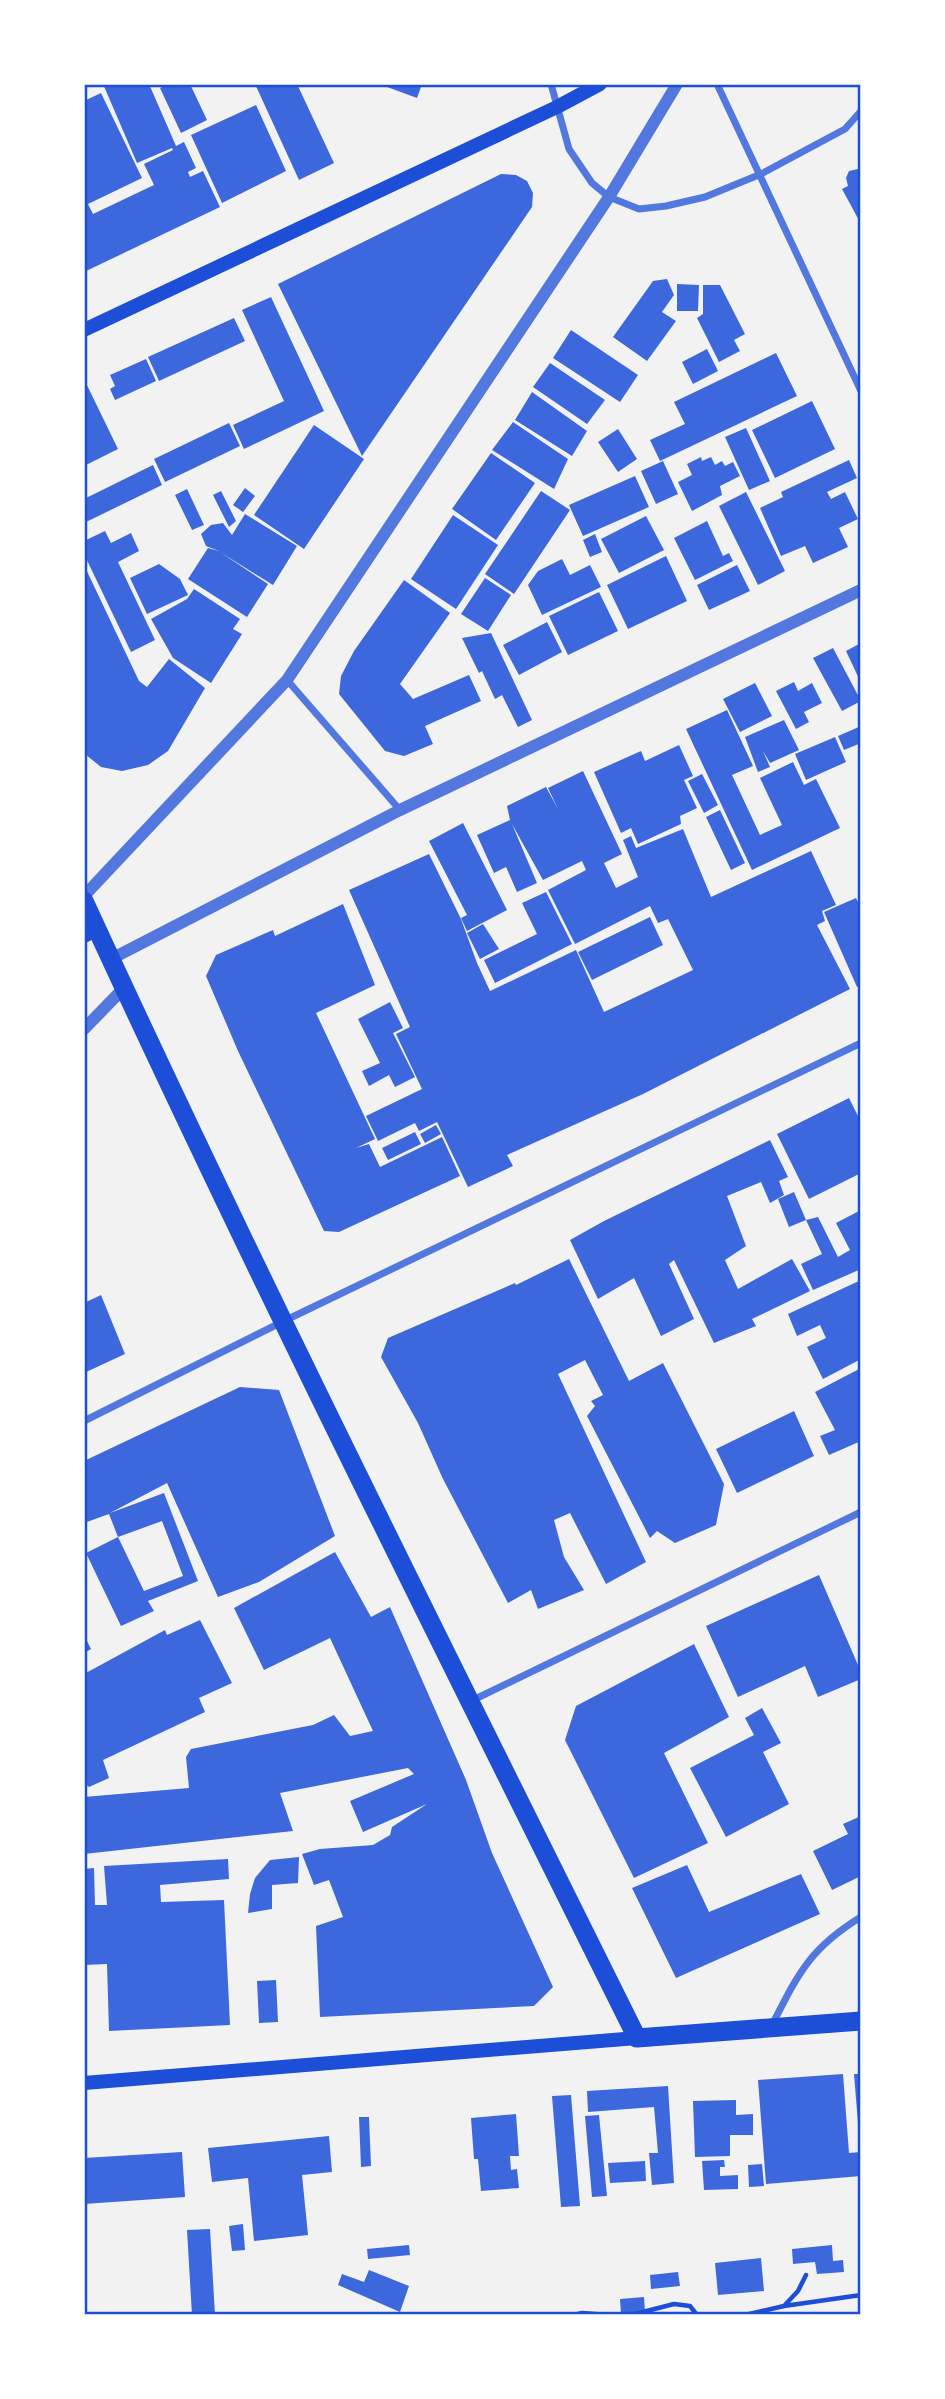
<svg xmlns="http://www.w3.org/2000/svg" width="945" height="2399" font-family="Montserrat,sans-serif">
<rect width="100%" height="100%" fill="#f2f2f2"/>
<path fill="#3d67dc" fill-rule="evenodd" d="M103 84H149L176 146 184 142 196 168 188 172 190 177 203 171 220 207 84 272V101L101 93 142 178 88 204 93 214 154 185 144 164 173 150 172 148 137 163Z
M168 84H190L207 120 181 133 160 88Z
M255 84H297L334 163 299 180Z
M379 84H422L417 98Z
M256 105 286 171 222 203 191 135Z
M858 169H861V224L842 189 848 186 846 178 849 171Z
M501 174 516 175 527 181 533 193 532 207 362 456 278 284Z
M667 279 674 295 662 312 676 321 647 361 613 337 653 281Z
M677 284 699 285 698 311H677Z
M703 285H720L745 334 734 340 740 351 719 362 697 318 703 314Z
M271 297 324 411 244 449 233 425 284 401 242 310Z
M234 318 245 341 159 381 148 357Z
M571 330 638 375 620 402 553 358Z
M707 349 718 371 693 384 682 362Z
M776 353 797 396 660 461 650 440 685 424 674 402Z
M146 359 156 381 115 400 110 389 115 386 110 375Z
M550 363 605 400 587 424 533 387Z
M84 379 118 449 84 466Z
M532 392 587 431 572 456 515 420Z
M812 401 835 449 775 478 752 430Z
M513 422 568 459 554 489 492 450Z
M229 423 240 446 165 482 154 459Z
M314 425 364 459 304 549 254 515Z
M746 428 770 481 749 490 725 437Z
M618 429 637 459 618 472 598 442Z
M491 453 535 483 496 540 452 509Z
M701 457 702 461 711 457 715 465 722 461 725 466 733 462 740 476 720 486 722 495 692 511 678 482 692 475 687 464Z
M849 460 857 478 827 492 831 499 845 492 858 519 839 528 848 547 813 563 805 546 781 556 760 508 783 497 781 492Z
M663 461 678 494 656 504 641 471Z
M153 465 162 485 84 523V499Z
M635 476 649 507 583 536 569 505Z
M245 488 255 496 243 512 233 505Z
M187 489 204 525 192 530 175 495Z
M221 491 236 521 229 527 213 495Z
M541 491 570 510 514 594 485 574Z
M746 492 785 571 758 585 719 506Z
M245 514 297 546 273 585 220 552 268 584 247 617 188 579 208 548 219 551 206 546 201 534 211 525 223 523 232 535Z
M453 515 498 545 456 609 411 579Z
M646 516 664 550 619 573 601 539Z
M707 521 723 556 729 553 733 561 695 580 674 538Z
M105 531 111 543 131 533 139 551 118 562 155 640 131 652 84 554V541Z
M595 534 602 552 590 557 583 540Z
M666 556 687 601 628 629 607 585Z
M562 559 570 575 590 565 601 587 542 615 528 585 538 571Z
M159 564 180 579 188 595 147 614 130 578Z
M84 565 139 681 147 687 169 659 205 688 168 751 148 765 122 771 101 767 85 754 84 750Z
M737 565 750 591 709 610 697 585Z
M485 578 511 595 488 631 461 614Z
M404 580 450 613 400 684 413 699 469 675 481 701 425 726 433 744 404 756 385 751 339 694 341 676 354 651Z
M194 589 240 619 233 629 242 634 211 683 173 658 151 619 187 599Z
M599 592 618 631 568 655 549 616Z
M547 622 562 652 519 675 503 645Z
M491 633 532 720 518 727 502 695 495 699 482 671 479 673 462 638Z
M861 643V683L846 651Z
M833 648 861 701 842 711 813 658Z
M794 682 798 691 812 683 822 703 804 712 809 722 796 729 776 691Z
M755 683 772 716 740 732 723 699Z
M727 710 753 766 732 775 760 835 782 825 760 778 793 762 804 785 816 779 840 828 752 870 686 729Z
M784 720 799 750 770 763 763 751 770 767 758 772 745 737Z
M861 726V743L844 750 838 736Z
M835 737 846 762 806 780 795 754Z
M679 745 693 776 684 780 697 808 680 816 681 824 638 844 631 828 621 833 594 772 641 751 645 761Z
M583 771 622 854 604 863 616 888 638 877 623 840 631 836 636 848 683 829 711 897 811 851 836 905 822 911 825 921 817 925 850 989 643 1094 507 1155 513 1166 468 1187 437 1122 419 1131 415 1123 378 1141 366 1116 422 1089 396 1034 410 1027 349 890 429 854 461 919 477 963 490 991 576 950 604 1012 693 970 668 919 658 923 650 906 575 944 548 890 586 870 582 861 543 880 512 824 537 883 517 892 506 867 494 873 477 835 510 820 507 806 546 787 558 809 548 788Z
M702 774 718 805 704 813 688 781Z
M720 810 745 863 731 870 706 817Z
M463 823 507 910 467 931 461 918 467 915 429 841Z
M546 892 572 944 495 983 484 960 537 934 522 903Z
M856 898 861 908V985L857 987 824 912Z
M343 904 375 985 316 1013 375 1139 356 1148 369 1144 380 1167 442 1137 460 1176 339 1232 324 1231 238 1051 206 976 216 955 273 930 275 936Z
M650 917 663 945 592 980 578 952Z
M483 924 499 949 480 959 467 933Z
M390 1002 403 1028 393 1033 415 1077 395 1087 389 1075 369 1086 362 1071 380 1063 358 1019Z
M849 1098 861 1122V1173L809 1199 777 1134Z
M436 1125 441 1134 425 1143 420 1134Z
M415 1132 421 1144 388 1160 382 1148Z
M770 1140 788 1177 779 1181 784 1195 770 1203 761 1182 727 1196 746 1246 725 1260 738 1289 792 1259 810 1291 752 1319 756 1326 714 1343 674 1260 669 1264 694 1319 661 1336 634 1278 598 1299 570 1240 604 1221Z
M794 1192 806 1220 789 1227 778 1199Z
M861 1210V1269L813 1290 801 1264 822 1254 806 1220 818 1217 838 1257 850 1250 836 1223Z
M569 1259 629 1381 663 1363 724 1484 716 1525 675 1543 657 1531 650 1538 587 1416 595 1406 591 1401 603 1395 585 1360 558 1374 646 1562 606 1584 570 1513 554 1520 564 1557 584 1590 538 1609 531 1590 508 1603 443 1479 418 1423 381 1357 388 1338 515 1283 516 1285Z
M861 1280V1359L823 1379 807 1347 826 1338 820 1325 797 1336 788 1314Z
M101 1295 125 1354 84 1373V1303Z
M861 1368V1397H859L861 1402V1441L829 1455 820 1436 835 1430 815 1392Z
M240 1387 279 1390 335 1536 259 1582 218 1597 167 1483 110 1513 164 1493 198 1581 148 1601 154 1611 121 1626 86 1553 118 1537 109 1514 84 1523V1461ZM162 1521 183 1576 144 1591 118 1537Z
M794 1411 814 1456 737 1493 716 1449Z
M335 1552 371 1617 390 1607 466 1780 492 1853 553 1987 534 2006 320 2017 316 1926 343 1917 329 1880 314 1885 302 1854 320 1849 373 1845 390 1835 392 1827 427 1804 363 1832 350 1801 414 1774 408 1768 280 1793 293 1831 84 1854V1797L189 1788 186 1757 191 1749 313 1725 334 1715 350 1736 373 1731 330 1638 264 1670 234 1608Z
M819 1575 861 1672V1679L818 1697 805 1666 738 1697 706 1626Z
M200 1620 232 1683 199 1698 205 1712 103 1760 109 1778 89 1787 84 1783V1674L165 1630 167 1635Z
M84 1635 91 1649 84 1653Z
M694 1644 729 1717 664 1753 708 1843 634 1878 565 1740 576 1706Z
M762 1708 781 1743 763 1752 789 1804 726 1837 690 1768 754 1735 745 1718Z
M861 1816V1876L832 1890 813 1851 848 1834 843 1824Z
M299 1857 298 1883 272 1885V1909L248 1913 250 1894 255 1878 270 1860Z
M228 1859 229 1879 160 1885 161 1902 224 1900 230 2025 109 2031 107 1964 84 1965V1869L94 1868 95 1905H107L104 1866Z
M687 1865 709 1912 801 1874 820 1914 676 1978 632 1888Z
M276 1980 278 2022 259 2023 257 1981Z
M843 2074 849 2153 861 2152V2176L766 2184 758 2080Z
M854 2074H861V2136H859Z
M668 2086 674 2183 652 2185 649 2153H658L654 2107 588 2112 587 2091Z
M571 2095 580 2206 561 2207 552 2096Z
M736 2100V2115L753 2114V2135H730V2156L695 2157 693 2101Z
M516 2114 519 2156H510L511 2170 517 2169 519 2188 481 2191 478 2159H474L471 2118Z
M599 2115 607 2196 592 2197 585 2116Z
M359 2117H369L371 2166 361 2167Z
M329 2136 332 2172 302 2175 308 2235 254 2241 248 2178 212 2182 208 2148Z
M182 2152 185 2197 84 2204V2158Z
M724 2160 725 2167H720V2176L738 2175V2189L704 2190 702 2161Z
M645 2161 646 2181 610 2183 608 2163Z
M762 2164 764 2186 749 2187 748 2165Z
M243 2224 245 2250 232 2251 229 2226Z
M210 2229 215 2315H192L187 2230Z
M409 2245 410 2255 368 2259 367 2249Z
M832 2245 833 2261 843 2260 844 2272 817 2274 815 2262 793 2264 792 2249Z
M761 2258 764 2291 718 2295 715 2263Z
M369 2270 409 2286 400 2312 338 2285 342 2274 364 2282Z
M678 2272 680 2286 651 2289 650 2275Z
M644 2297 645 2312 621 2314 620 2299Z"/>
<g fill="none" stroke-linecap="round" stroke-linejoin="round">
<path stroke="#1d4ed8" stroke-width="4.5" d="M784 2306 798 2291 806 2275
M574 2315 582 2313 608 2315
M631 2315 674 2304 690 2306 697 2315
M745 2315 784 2306 861 2295"/>
<path stroke="#5277de" stroke-width="7" d="M551 84 569 149 592 183 609 197 639 209 666 206 705 197 761 174 845 129 861 111
M717 84 861 391
M287 680 400 810
M84 1421 284 1321 861 1043
M471 1701 861 1512
M772 2025C798 1974 810 1948 861 1917"/>
<path stroke="#5277de" stroke-width="12" d="M84 896 287 680 609 197 677 84
M111 959 400 810 861 590
M84 1029 123 989"/>
<path stroke="#1d4ed8" stroke-width="14" d="M84 330 557 107 600 84
M84 936 97 929
M84 2083 637 2038"/>
<path stroke="#1d4ed8" stroke-width="19" d="M84 901C260 1284 450 1661 637 2038L861 2021"/>
</g>
<rect width="945" height="2399" fill="none" stroke="#ffffff" stroke-width="172"/>
<rect x="86" y="86" width="773" height="2227" fill="none" stroke="#1d4ed8" stroke-width="2.5"/>
</svg>
